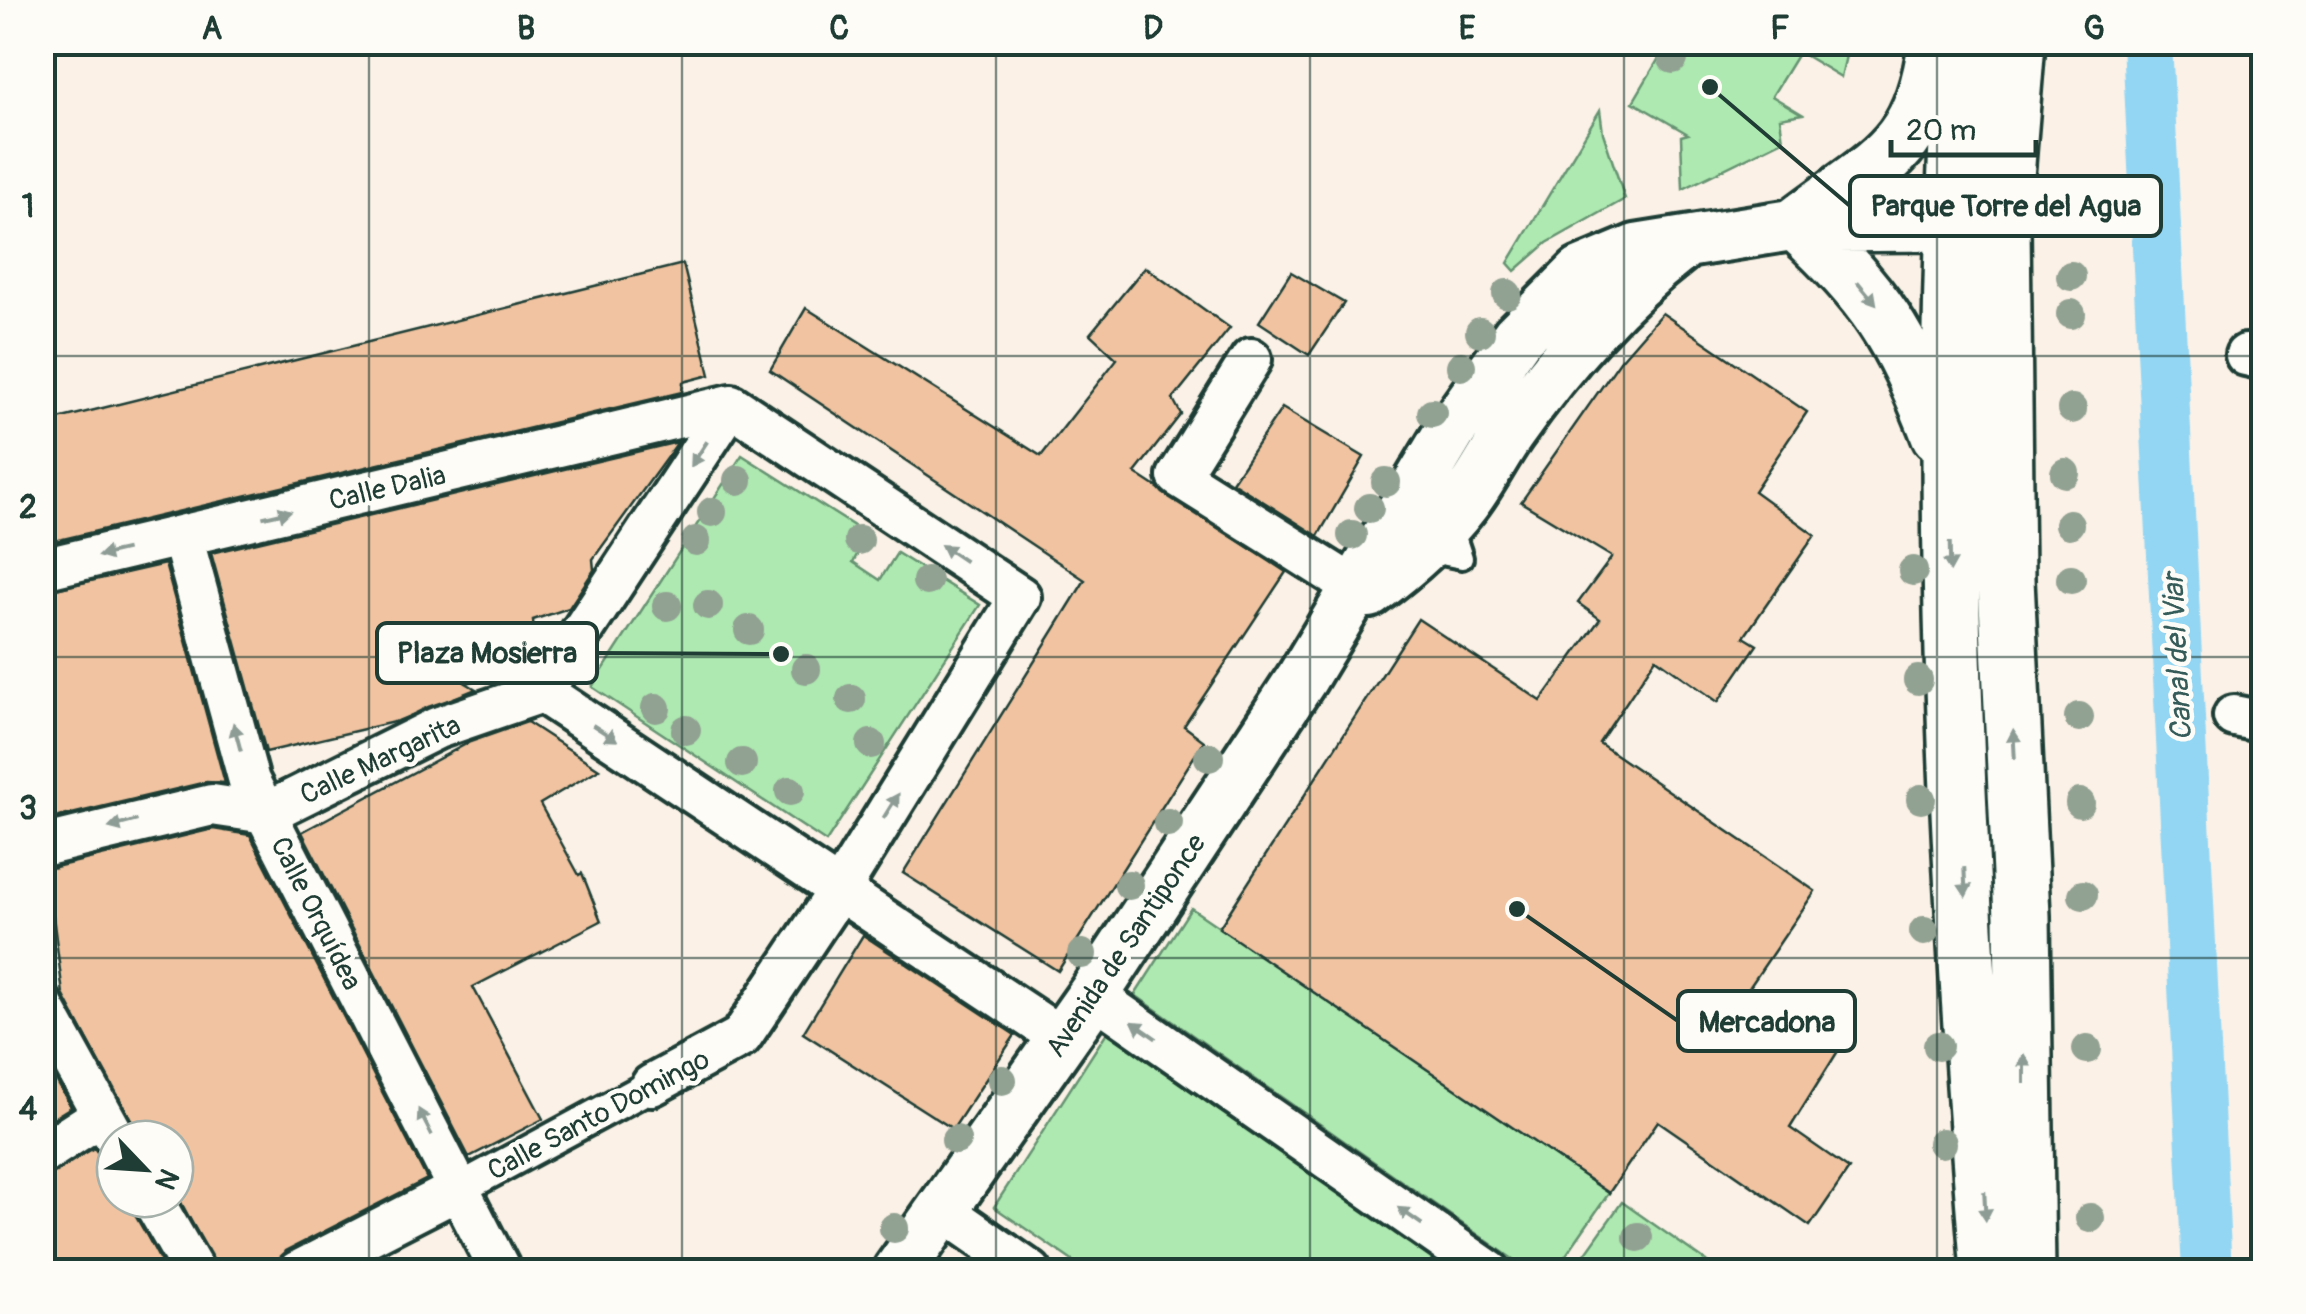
<svg xmlns="http://www.w3.org/2000/svg" width="2306" height="1314" viewBox="0 0 2306 1314" font-family="Pangolin,sans-serif">
	<rect width="100%" height="100%" fill="#fbf1e6"/>
	<filter id="ink" filterUnits="userSpaceOnUse"><feTurbulence type="fractalNoise" baseFrequency=".01" numOctaves="2"/><feDisplacementMap in="SourceGraphic" scale="20" xChannelSelector="R" yChannelSelector="G"/><feConvolveMatrix kernelMatrix="1 2 1 2 8 2 1 2 1" color-interpolation-filters="sRGB"/></filter>
	<g filter="url(#ink)">
		<path fill="#ade9b0" stroke="#669372" stroke-width="2.5" d="M1668 43V42L1849 43 1841 77 1799 52 1772 96 1802 114 1780 118 1783 140 1683 189 1681 136 1688 134 1633 102Z
			M1600 110 1603 133 1625 199 1547 243 1515 271 1508 263Z
			M742 455 868 535 853 562 880 580 897 553 980 605 826 842 592 687Z
			M1191 908 1609 1193 1555 1271H1530L1135 995Z
			M1107 1032 1451 1271H1087L994 1207Z
			M1622 1202 1720 1271H1573Z"/>
		<g fill="none" stroke-linecap="round" stroke-linejoin="round">
			<path stroke="#92d6f4" stroke-width="50" d="M2147 42 2207 1272"/>
		</g>
		<path fill="#f1c3a0" stroke="#1f3d34" stroke-width="2.5" d="M683 264 710 375 683 382 682 392 42 544V423Z
			M1145 267 1230 328 1173 399 1181 414 1135 473 1286 572 1184 726 1204 741 1058 971 903 873 1085 580 770 370 806 308 1041 456 1117 359 1090 334Z
			M1291 272 1344 303 1309 355 1259 322Z
			M1662 313 1807 412 1754 491 1815 535 1744 637 1757 645 1718 702 1656 658 1599 743 1815 891 1747 991 1838 1051 1790 1128 1849 1169 1810 1226 1658 1121 1609 1193 1219 928 1418 619 1541 701 1600 619 1578 603 1612 557 1521 502 1620 361Z
			M1282 408 1364 457 1318 536 1232 482Z
			M678 442 593 559 594 570 569 608 533 620 536 658 531 666 466 683 476 689 398 721 266 752 211 553Z
			M165 564 225 783 206 782 42 821V592Z
			M527 722 599 769 540 804 579 875 582 873 601 921 473 987 543 1119 469 1157 302 832 470 742Z
			M213 829 250 835 427 1179 286 1251 273 1272H218L175 1191V1139H140L63 994 47 869Z
			M863 935 1015 1035 953 1129 803 1033Z
			M42 1055 71 1107 42 1125Z
			M94 1148 103 1159 115 1163V1199H128L166 1272H42V1178Z"/>
		<g fill="none" stroke-linecap="round" stroke-linejoin="round">
			<g stroke="#1f3d34" stroke-width="28">
				<path id="service" d="M1426 551 1462 558 1451 525"/>
			</g>
			<g stroke="#1f3d34" stroke-width="38">
				<path id="pedestrian" d="M459 1189 652 1085"/>
			</g>
			<g stroke="#1f3d34" stroke-width="48">
				<path id="minor" d="M2246 355 2264 359
					M1251 359 1178 476 1356 588
					M182 536 249 781 501 1272
					M42 569 731 405
					M2234 716 2264 722
					M42 846 212 805 266 813 437 728 542 692
					M1093 995 1490 1272
					M42 1005 116 1139
					M652 1085 741 1037 840 889 1020 597 731 405 542 692 1063 1039
					M42 1154 102 1115
					M152 1199 194 1272
					M942 1210 1031 1272
					M297 1272 459 1189"/>
			</g>
			<g stroke="#1f3d34" stroke-width="58">
				<path id="tertiary" d="M1369 592C1403 567 1438 537 1464 503 1481 481 1493 456 1509 433 1556 366 1614 298 1679 248
					M898 1272 1093 995 1302 678 1451 430 1517 337 1581 273 1636 250 1798 224"/>
			</g>
			<g stroke="#1f3d34" stroke-width="62">
				<path id="secondary" d="M1963 42C1935 451 1956 863 1989 1272
					M2017 42 2002 225 2006 580 2022 916 2027 1272
					M1798 224 1951 223 1973 252
					M1798 224C1877 298 1899 333 1939 434
					M1798 224C1878 162 1921 154 1936 45"/>
			</g>
			<use href="#service" stroke="#fdfcf7" stroke-width="20"/>
			<use href="#pedestrian" stroke="#fdfcf7" stroke-width="30"/>
			<use href="#minor" stroke="#fdfcf7" stroke-width="40"/>
			<use href="#tertiary" stroke="#fdfcf7" stroke-width="50"/>
			<use href="#secondary" stroke="#fdfcf7" stroke-width="55"/>
		</g>
		<g fill="#91a192">
			<circle cx="1673" cy="59" r="15"/>
			<circle cx="2071" cy="276" r="15"/>
			<circle cx="1507" cy="294" r="15"/>
			<circle cx="2071" cy="314" r="15"/>
			<circle cx="1480" cy="332" r="15"/>
			<circle cx="1461" cy="366" r="15"/>
			<circle cx="2072" cy="409" r="15"/>
			<circle cx="1432" cy="413" r="15"/>
			<circle cx="2065" cy="473" r="15"/>
			<circle cx="738" cy="480" r="15"/>
			<circle cx="1386" cy="482" r="15"/>
			<circle cx="1369" cy="508" r="15"/>
			<circle cx="712" cy="512" r="15"/>
			<circle cx="2069" cy="524" r="15"/>
			<circle cx="1352" cy="535" r="15"/>
			<circle cx="859" cy="540" r="15"/>
			<circle cx="696" cy="541" r="15"/>
			<circle cx="1913" cy="571" r="15"/>
			<circle cx="2071" cy="579" r="15"/>
			<circle cx="927" cy="581" r="15"/>
			<circle cx="708" cy="605" r="15"/>
			<circle cx="667" cy="606" r="15"/>
			<circle cx="749" cy="630" r="15"/>
			<circle cx="806" cy="669" r="15"/>
			<circle cx="1918" cy="680" r="15"/>
			<circle cx="851" cy="699" r="15"/>
			<circle cx="656" cy="708" r="15"/>
			<circle cx="2079" cy="717" r="15"/>
			<circle cx="686" cy="730" r="15"/>
			<circle cx="871" cy="744" r="15"/>
			<circle cx="1209" cy="757" r="15"/>
			<circle cx="742" cy="763" r="15"/>
			<circle cx="790" cy="791" r="15"/>
			<circle cx="1921" cy="799" r="15"/>
			<circle cx="2080" cy="803" r="15"/>
			<circle cx="1168" cy="823" r="15"/>
			<circle cx="1129" cy="885" r="15"/>
			<circle cx="2083" cy="895" r="15"/>
			<circle cx="1924" cy="931" r="15"/>
			<circle cx="1082" cy="954" r="15"/>
			<circle cx="1938" cy="1046" r="15"/>
			<circle cx="2087" cy="1049" r="15"/>
			<circle cx="1002" cy="1080" r="15"/>
			<circle cx="956" cy="1140" r="15"/>
			<circle cx="1942" cy="1143" r="15"/>
			<circle cx="2090" cy="1218" r="15"/>
			<circle cx="894" cy="1228" r="15"/>
			<circle cx="1638" cy="1237" r="15"/>
		</g>
		<defs><path id="oneway-solid" d="M-6-.8H1V-3.2L6.5 0L1 3.2V.8H-6Z" transform="scale(2.5)"/></defs>
		<g fill="#8e9c96">
			<use href="#oneway-solid" transform="translate(1867 293) rotate(50)"/>
			<use href="#oneway-solid" transform="translate(699 454) rotate(123)"/>
			<use href="#oneway-solid" transform="translate(277 514) rotate(-13)"/>
			<use href="#oneway-solid" transform="translate(112 553) rotate(167)"/>
			<use href="#oneway-solid" transform="translate(953 553) rotate(-146)"/>
			<use href="#oneway-solid" transform="translate(1950 557) rotate(89)"/>
			<use href="#oneway-solid" transform="translate(605 733) rotate(33)"/>
			<use href="#oneway-solid" transform="translate(237 737) rotate(-105)"/>
			<use href="#oneway-solid" transform="translate(2014 744) rotate(-93)"/>
			<use href="#oneway-solid" transform="translate(891 806) rotate(-58)"/>
			<use href="#oneway-solid" transform="translate(123 824) rotate(165)"/>
			<use href="#oneway-solid" transform="translate(1965 882) rotate(87)"/>
			<use href="#oneway-solid" transform="translate(1144 1030) rotate(-145)"/>
			<use href="#oneway-solid" transform="translate(2024 1069) rotate(-90)"/>
			<use href="#oneway-solid" transform="translate(425 1122) rotate(-117)"/>
			<use href="#oneway-solid" transform="translate(1985 1206) rotate(87)"/>
			<use href="#oneway-solid" transform="translate(1410 1216) rotate(-145)"/>
		</g>
	</g>
	<path fill="none" stroke="#1f3d34" stroke-width="2.5" stroke-opacity="0.55" d="M369 42V1272M682 42V1272M996 42V1272M1310 42V1272M1624 42V1272M1937 42V1272M42 356H2264M42 657H2264M42 958H2264"/>
	<g text-anchor="middle" stroke-width="9" stroke-linejoin="round" paint-order="stroke">
		<g font-size="28" fill="#1f3d34" stroke="#fdfcf7">
			<text transform="translate(387 487) rotate(-13)" y="10">Calle Dalia</text>
			<text transform="translate(380 759) rotate(-25)" y="10">Calle Margarita</text>
			<text transform="translate(317 913) rotate(63)" y="10">Calle Orquídea</text>
			<text transform="translate(1125 945) rotate(-56)" y="10">Avenida de Santiponce</text>
			<text transform="translate(598 1114) rotate(-28)" y="10">Calle Santo Domingo</text>
		</g>
		<g font-size="30" font-style="italic" fill="#365c5a" stroke="#fdfcf7">
			<text transform="translate(2177 657) rotate(-93)" y="10">Canal del Viar</text>
		</g>
	</g>
	<path fill="none" stroke="#1f3d34" stroke-width="4" d="M1710 87L1850 206M781 654L597 653M1517 909L1678 1021"/>
	<g fill="#1f3d34" stroke="#fdfcf7" stroke-width="4">
		<circle cx="1710" cy="87" r="10"/>
		<circle cx="781" cy="654" r="10"/>
		<circle cx="1517" cy="909" r="10"/>
	</g>
	<g fill="#fdfcf7" stroke="#1f3d34" stroke-width="4">
		<rect x="1850" y="176" width="311" height="60" rx="10"/>
		<rect x="377" y="623" width="220" height="60" rx="10"/>
		<rect x="1678" y="991" width="177" height="60" rx="10"/>
	</g>
	<g font-size="30" text-anchor="middle" font-weight="bold" fill="#1f3d34">
		<text x="2006" y="216">Parque Torre del Agua</text>
		<text x="487" y="663">Plaza Mosierra</text>
		<text x="1767" y="1032">Mercadona</text>
	</g>
	<rect width="2306" height="1314" fill="none" stroke="#fdfcf7" stroke-width="110"/>
	<g transform="translate(145 1169) rotate(115)"><circle r="48" fill="#fdfcf7" stroke="#a4b0a9" stroke-width="2.5"/>
	<path d="M0-8L18 38L0 25L-18 38Z" fill="#1f3d34"/>
	<text y="-15" font-size="28" font-weight="bold" text-anchor="middle" fill="#1f3d34">N</text>
	</g>
	<path d="M1891 140v15h145v-15" fill="none" stroke="#1f3d34" stroke-width="5"/>
	<text x="1906" y="140" font-size="30" fill="#1f3d34" stroke="#fdfcf7" stroke-width="8" paint-order="stroke">20 m</text>
	<rect x="55" y="55" width="2196" height="1204" fill="none" stroke="#1f3d34" stroke-width="4"/>
	<g font-size="32" text-anchor="middle" font-weight="bold" fill="#1f3d34">
		<text x="212" y="39">A</text>
		<text x="526" y="39">B</text>
		<text x="839" y="39">C</text>
		<text x="1153" y="39">D</text>
		<text x="1467" y="39">E</text>
		<text x="1780" y="39">F</text>
		<text x="2094" y="39">G</text>
		<text x="28" y="217">1</text>
		<text x="28" y="518">2</text>
		<text x="28" y="819">3</text>
		<text x="28" y="1120">4</text>
	</g>
</svg>
